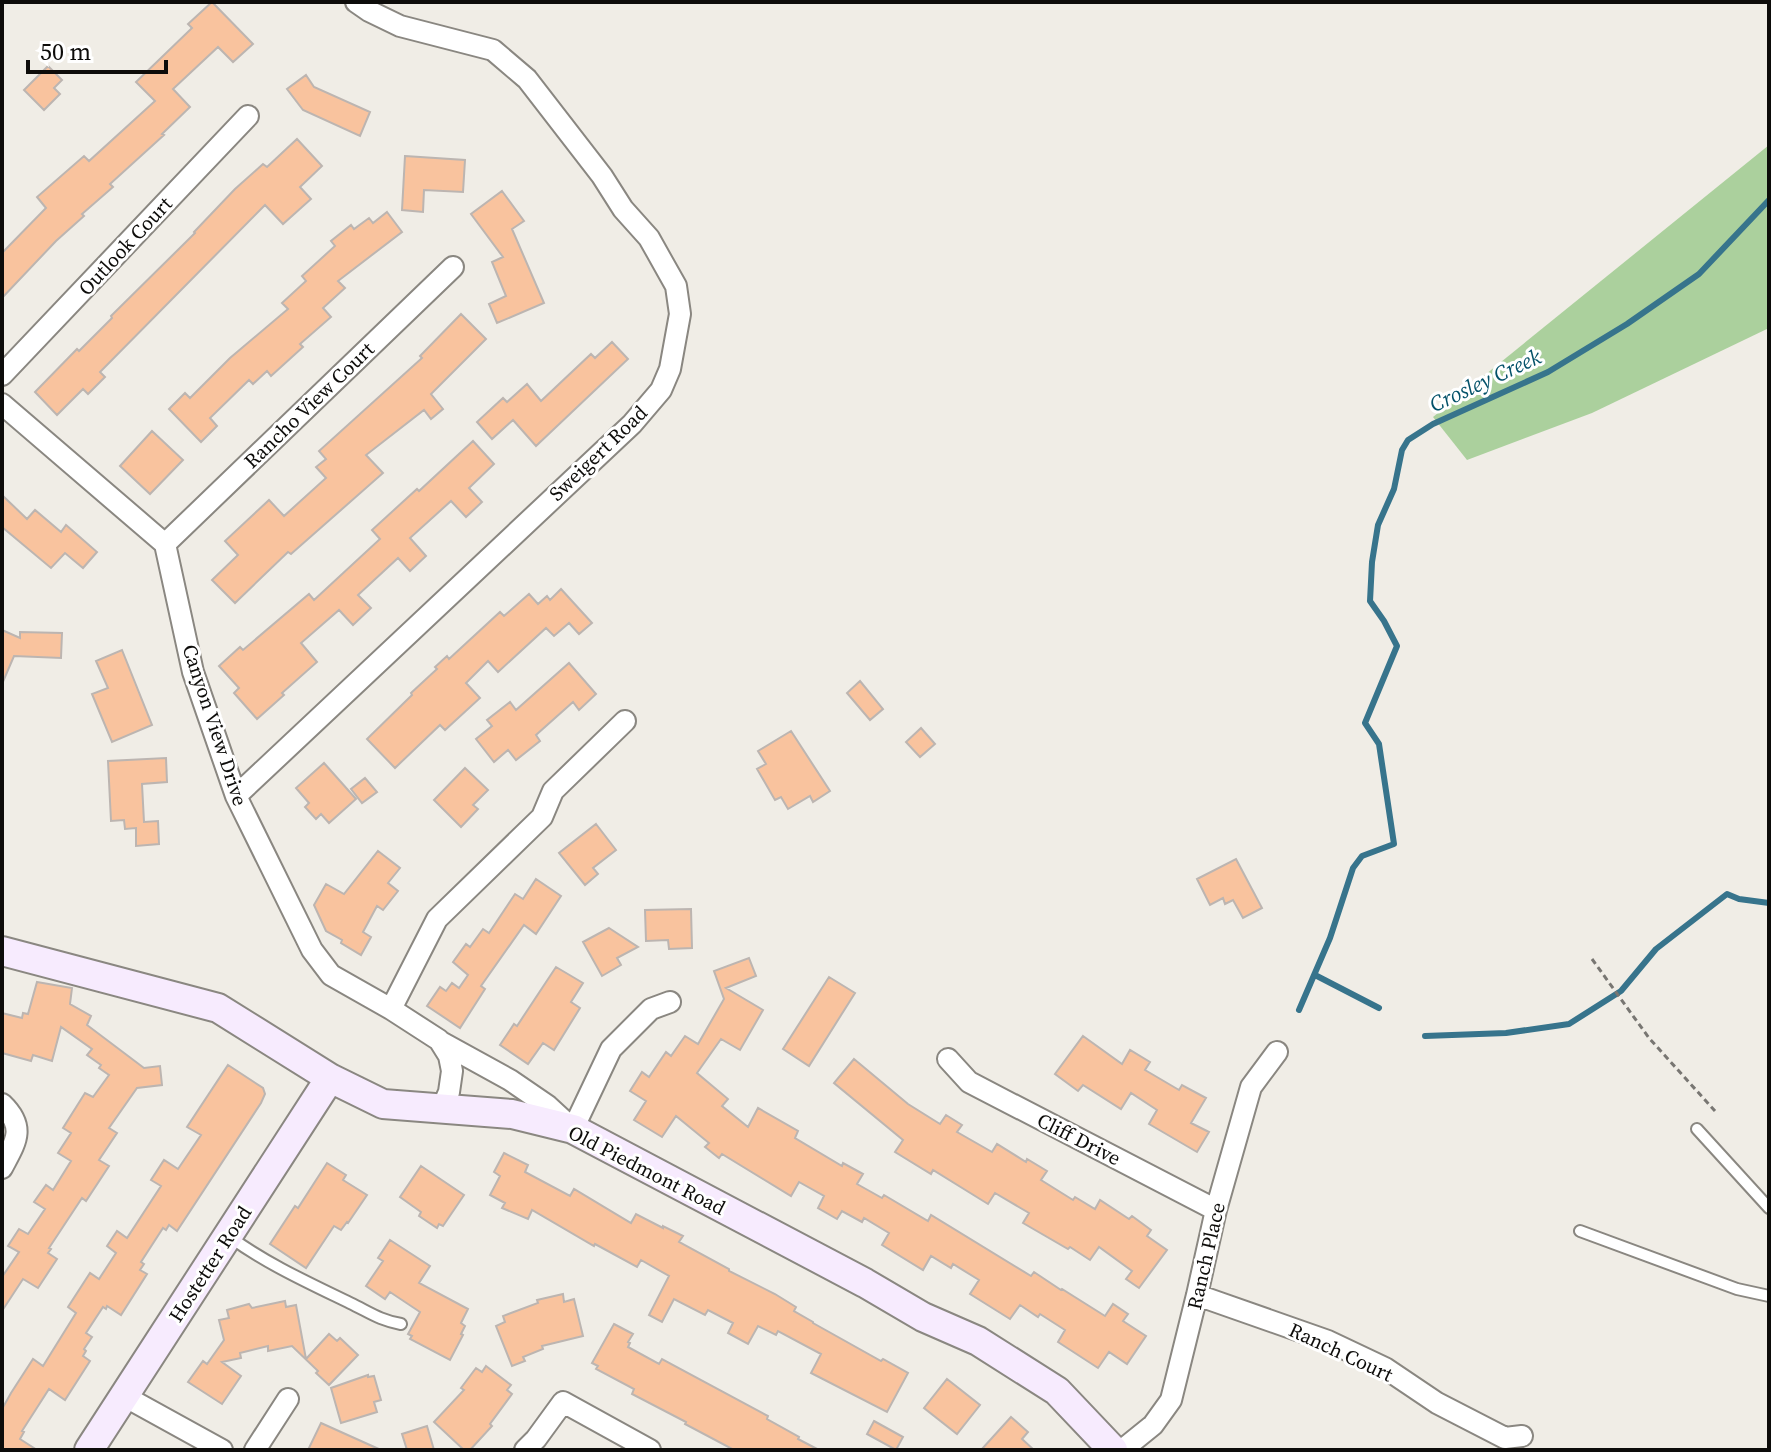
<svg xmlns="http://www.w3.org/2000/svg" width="1771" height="1452" viewBox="0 0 1771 1452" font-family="'Source Serif 4',serif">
	<rect width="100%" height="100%" fill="#f0ede6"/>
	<path fill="#abd09d" d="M1769 145V328L1592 413 1467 460 1433 417Z"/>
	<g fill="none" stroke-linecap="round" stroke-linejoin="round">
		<path stroke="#37748c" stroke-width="6" d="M1315 975 1379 1008
			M1299 1010 1330 938 1353 868 1362 856 1394 844 1379 744 1365 723 1397 646 1384 621 1370 601 1372 562 1378 525 1394 489 1402 450 1408 440 1433 424 1548 372 1627 324 1699 274 1769 200
			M1425 1036 1506 1033 1569 1024 1621 991 1656 949 1727 894 1739 899 1769 903"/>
	</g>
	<path fill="#f9c39e" stroke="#bcb5b1" stroke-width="2" d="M212 2 253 44 233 62 218 47 173 89 190 107 162 134 164 135 110 184 113 187 82 214 84 216 56 241 2 298V253L46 208 37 197 84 156 89 161 155 101 136 82 192 28 188 24Z
		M48 66 62 80 54 88 60 94 44 110 24 90Z
		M306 75 314 87 370 112 360 136 303 110 287 89Z
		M297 139 322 166 300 187 311 199 283 224 265 205 100 372 105 377 88 394 83 389 57 415 35 392 77 349 79 351 112 318 111 316 195 233 194 232 235 189 263 164 267 167Z
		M405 156 465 160 463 192 424 190 423 212 402 210Z
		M502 191 524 221 512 229 544 303 497 323 489 304 506 296 492 262 503 257 471 214Z
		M387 212 402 232 338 281 345 288 323 308 331 317 300 344 303 347 271 376 267 371 253 384 249 380 210 418 217 426 201 442 169 409 185 393 190 398 230 358 288 309 282 303 306 281 302 276 335 246 331 241 351 225 354 229 369 218 373 223Z
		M461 314 486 339 431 394 443 409 431 419 424 410 366 455 383 473 291 554 288 552 235 603 212 580 238 555 225 541 269 500 284 516 326 478 316 467 326 459 319 451 422 358 420 356Z
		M612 342 628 359 536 446 513 420 492 439 477 422 503 398 507 402 527 384 541 401 591 354 595 358Z
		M152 431 183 460 150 494 120 466Z
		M473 441 494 464 469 488 482 502 466 517 451 501 410 538 426 556 410 571 398 558 358 595 371 608 353 625 339 610 301 643 317 662 282 693 284 695 257 719 234 693 239 688 219 666 240 647 243 650 309 594 314 600 380 539 372 530 417 489 419 491Z
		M2 495 27 519 35 510 61 532 66 525 97 552 83 568 65 553 51 568 2 527Z
		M561 589 592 623 579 634 569 623 554 636 546 628 498 672 488 661 466 683 480 698 445 730 440 725 395 768 367 739 412 695 411 693 437 669 435 667 447 656 449 659 500 612 504 616 529 594 538 604 547 596 550 600Z
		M2 630 20 638V632L62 633 61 658 14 656 2 684Z
		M122 650 152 725 112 742 92 694 108 688 96 661Z
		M569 663 596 694 579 710 573 702 536 735 540 741 516 760 508 750 494 762 476 739 492 726 487 720 510 702 516 710Z
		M860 681 883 709 870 720 847 693Z
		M921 728 935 744 920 757 906 742Z
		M791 731 830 791 813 802 810 796 788 809 781 797 775 800 757 769 766 764 758 751Z
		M166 758 167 782 142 784 144 822 158 821 159 844 136 846V828L125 829 124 820 111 821 108 761Z
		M324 763 356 799 329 823 321 814 316 819 305 807 309 803 296 788Z
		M465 768 488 790 473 805 478 809 461 827 434 800Z
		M365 778 377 792 362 803 351 789Z
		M596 824 616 850 593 868 598 874 585 885 559 853Z
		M378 851 400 868 388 883 398 891 383 910 377 906 363 932 371 937 361 955 341 943 342 940 326 931 314 905 326 884 344 894Z
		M1236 859 1262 908 1243 918 1233 900 1225 904 1223 898 1210 905 1197 879Z
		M536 879 561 896 536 934 524 925 481 986 485 989 460 1028 427 1006 440 987 446 991 452 983 459 988 468 975 453 962 466 944 470 947 483 929 489 933 515 894 523 899Z
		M691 909 692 948 669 949 668 940 646 941 645 910Z
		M609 928 638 947 617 958 621 965 602 976 583 942Z
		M749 958 756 976 726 988 763 1010 740 1050 721 1039 697 1073 728 1099 722 1106 748 1127 758 1108 798 1131 795 1138 842 1166 843 1163 863 1174 857 1184 882 1198 884 1195 928 1221 931 1215 1031 1276 1034 1272 1061 1290 1062 1289 1105 1316 1113 1304 1128 1314 1123 1321 1146 1336 1127 1364 1109 1352 1098 1368 1058 1342 1065 1330 1040 1314 1038 1317 1020 1305 1010 1319 970 1294 979 1280 953 1264 951 1268 931 1256 923 1270 882 1245 889 1233 864 1218 862 1222 842 1211 837 1219 818 1208 824 1196 799 1182 791 1196 722 1154 719 1158 705 1147 709 1143 676 1116 662 1137 634 1120 646 1101 630 1091 642 1072 649 1077 666 1052 671 1056 685 1036 698 1044 724 999 714 971Z
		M556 967 583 983 571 1002 580 1008 554 1050 543 1043 528 1064 500 1045 514 1024 517 1026Z
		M829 977 855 993 809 1066 783 1049Z
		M37 982 72 988 70 1004 91 1016 87 1025 144 1068 160 1066 162 1085 137 1088 109 1128 117 1133 99 1160 109 1166 86 1201 82 1198 49 1248 51 1249 48 1253 57 1259 38 1288 23 1279 2 1311V1277L19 1252 8 1246 19 1229 28 1234 45 1209 34 1202 46 1185 53 1190 71 1161 58 1153 71 1133 63 1128 85 1093 93 1097 109 1075 99 1068 101 1065 87 1055 92 1049 61 1027 52 1061 33 1055 31 1061 2 1053V1013L22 1018 23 1013 28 1014Z
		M1083 1036 1122 1064 1130 1050 1150 1062 1145 1070 1179 1090 1182 1085 1206 1098 1191 1123 1209 1132 1197 1152 1149 1124 1157 1110 1131 1093 1121 1109 1083 1085 1078 1091 1055 1074Z
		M854 1059 908 1104 940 1124 946 1115 962 1125 957 1132 992 1152 997 1144 1026 1162 1027 1159 1047 1171 1041 1180 1073 1200 1075 1197 1095 1209 1100 1200 1129 1219 1132 1216 1151 1230 1147 1236 1167 1250 1139 1288 1126 1279 1132 1271 1099 1247 1090 1260 1070 1247 1068 1249 1023 1223 1029 1213 995 1193 988 1204 933 1170 931 1174 895 1152 903 1140 834 1083Z
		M228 1065 263 1088 265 1094 261 1103 177 1231 169 1225 166 1230 163 1228 141 1262 144 1264 140 1270 147 1274 121 1315 107 1306 106 1309 103 1307 86 1333 92 1337 84 1349 86 1351 83 1356 90 1361 65 1400 49 1389 22 1431 24 1432 20 1439 37 1450H2V1409L11 1393 33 1359 43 1366 76 1313 68 1307 90 1273 99 1279 116 1253 107 1246 117 1231 127 1238 161 1186 151 1180 164 1160 178 1169 201 1135 187 1127Z
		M504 1153 528 1165 525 1172 570 1196 574 1189 631 1223 636 1214 663 1228V1226L683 1236 679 1242 729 1269V1271L775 1294 796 1307 794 1311 813 1322V1323L881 1361 883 1359 908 1373 887 1412 811 1373 821 1354 778 1331 776 1335 758 1326 748 1344 728 1333 733 1323 708 1310 705 1315 674 1299 662 1322 649 1315 669 1276 641 1260 637 1267 595 1244 594 1246 532 1210 528 1219 502 1208 505 1203 490 1195 500 1176 494 1172Z
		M327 1163 346 1175 343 1180 367 1195 348 1223 347 1222 341 1230 334 1226 306 1268 270 1244 295 1206 298 1208Z
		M421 1166 464 1195 443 1226 439 1224 437 1228 419 1216 421 1212 400 1197Z
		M390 1240 430 1266 419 1283 468 1309 461 1323 465 1326 461 1334 463 1335 450 1360 410 1339 412 1336 408 1334 420 1312 390 1292 385 1299 366 1286 383 1261 378 1258Z
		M563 1294 564 1302 574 1299 583 1336 542 1346 543 1349 523 1357 525 1361 512 1366 496 1326 505 1322 503 1316 538 1303 537 1300Z
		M285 1301 286 1307 296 1305 306 1359 329 1334 337 1341 340 1338 358 1355 329 1385 316 1373 318 1371 292 1346 268 1351V1346L240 1353 241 1358 222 1362 241 1376 222 1404 188 1382 203 1361 207 1364 224 1340 219 1320 229 1318 227 1310 249 1304 252 1308Z
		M614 1324 633 1334 628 1342 630 1343 628 1347 659 1364 662 1359 768 1416 767 1419 799 1437 798 1439 819 1450H734L685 1424 686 1422 632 1394 634 1389 596 1369 598 1366 592 1363Z
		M486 1366 511 1385 507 1390 512 1394 490 1424 492 1426 470 1450H464L434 1422 464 1390 461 1388 476 1368 482 1372Z
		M368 1375V1377L374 1376 381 1400 374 1402 377 1412 341 1423 331 1388Z
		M947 1379 980 1405 957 1434 924 1408Z
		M1011 1417 1028 1432 1022 1439 1034 1450H981Z
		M874 1421 903 1437 896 1450 867 1434Z
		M321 1423 381 1450H308Z
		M427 1426 434 1450H407L402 1434Z"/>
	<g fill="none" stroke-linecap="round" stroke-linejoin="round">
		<g stroke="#8a8781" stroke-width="14">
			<path id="lane" d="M1697 1129 1769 1208
				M1580 1231 1737 1289 1769 1296
				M230 1237C267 1264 309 1283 350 1303 369 1312 379 1320 401 1324"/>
		</g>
		<g stroke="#8a8781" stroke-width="24">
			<path id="street" d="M2 375 248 116
				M2 404 165 544 193 672 236 796 312 950 331 975 391 1009 439 1040 449 1056 452 1071 449 1092 442 1108
				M165 544 453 267
				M236 796 632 424 661 390 670 369 680 314 676 286 649 238 623 209 602 176 527 79 493 50 400 26 369 11 356 2
				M391 1009 437 919 542 817 553 791 625 721
				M441 1042 510 1080 548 1106 573 1129 611 1049 651 1009 670 1002
				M948 1059 969 1082 1216 1210
				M2 1104C27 1128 15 1143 2 1168
				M1197 1295 1328 1341 1385 1368 1437 1403 1505 1438 1522 1436
				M124 1396 222 1450
				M255 1450 288 1399
				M525 1450 536 1439 563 1402 650 1450
				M1122 1450 1153 1425 1171 1400 1197 1295 1216 1210 1251 1087 1277 1052"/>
		</g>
		<g stroke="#8a8781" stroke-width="32">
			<path id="secondary" d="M2 951 218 1008 330 1078 383 1104 512 1114 573 1129 865 1283 923 1317 978 1341 1057 1391 1113 1450
				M89 1450 330 1078"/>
		</g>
		<path stroke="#787672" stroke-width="3" stroke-dasharray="6 4" stroke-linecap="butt" d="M1592 959 1649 1038 1715 1111"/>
		<use href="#lane" stroke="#fff" stroke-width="10"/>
		<use href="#street" stroke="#fff" stroke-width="20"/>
		<use href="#secondary" stroke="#f7ebfe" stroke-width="28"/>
	</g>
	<g text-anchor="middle" stroke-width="6" stroke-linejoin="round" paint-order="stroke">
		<g font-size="20" fill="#0d0c0a" stroke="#fff">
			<text transform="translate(125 246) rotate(-47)" y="7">Outlook Court</text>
			<text transform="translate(309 405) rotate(-44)" y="7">Rancho View Court</text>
			<text transform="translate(598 453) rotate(-44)" y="7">Sweigert Road</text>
			<text transform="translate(215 725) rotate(72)" y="7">Canyon View Drive</text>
			<text transform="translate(1079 1139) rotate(27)" y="7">Cliff Drive</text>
			<text transform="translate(647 1170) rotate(27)" y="7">Old Piedmont Road</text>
			<text transform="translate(1206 1256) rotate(-77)" y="7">Ranch Place</text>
			<text transform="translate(210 1264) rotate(-57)" y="7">Hostetter Road</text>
			<text transform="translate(1341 1352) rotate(25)" y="7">Ranch Court</text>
		</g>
		<g font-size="22" font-style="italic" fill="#035169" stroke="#fff">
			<text transform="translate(1485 380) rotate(-25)" y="8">Crosley Creek</text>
		</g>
	</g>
	<rect width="1771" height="1452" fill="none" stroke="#0d0c0a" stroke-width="8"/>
	<path d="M28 60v12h138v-12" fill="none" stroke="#0d0c0a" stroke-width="4"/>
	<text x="40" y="60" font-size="24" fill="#0d0c0a" stroke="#ffffff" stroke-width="6" paint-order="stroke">50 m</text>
</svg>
